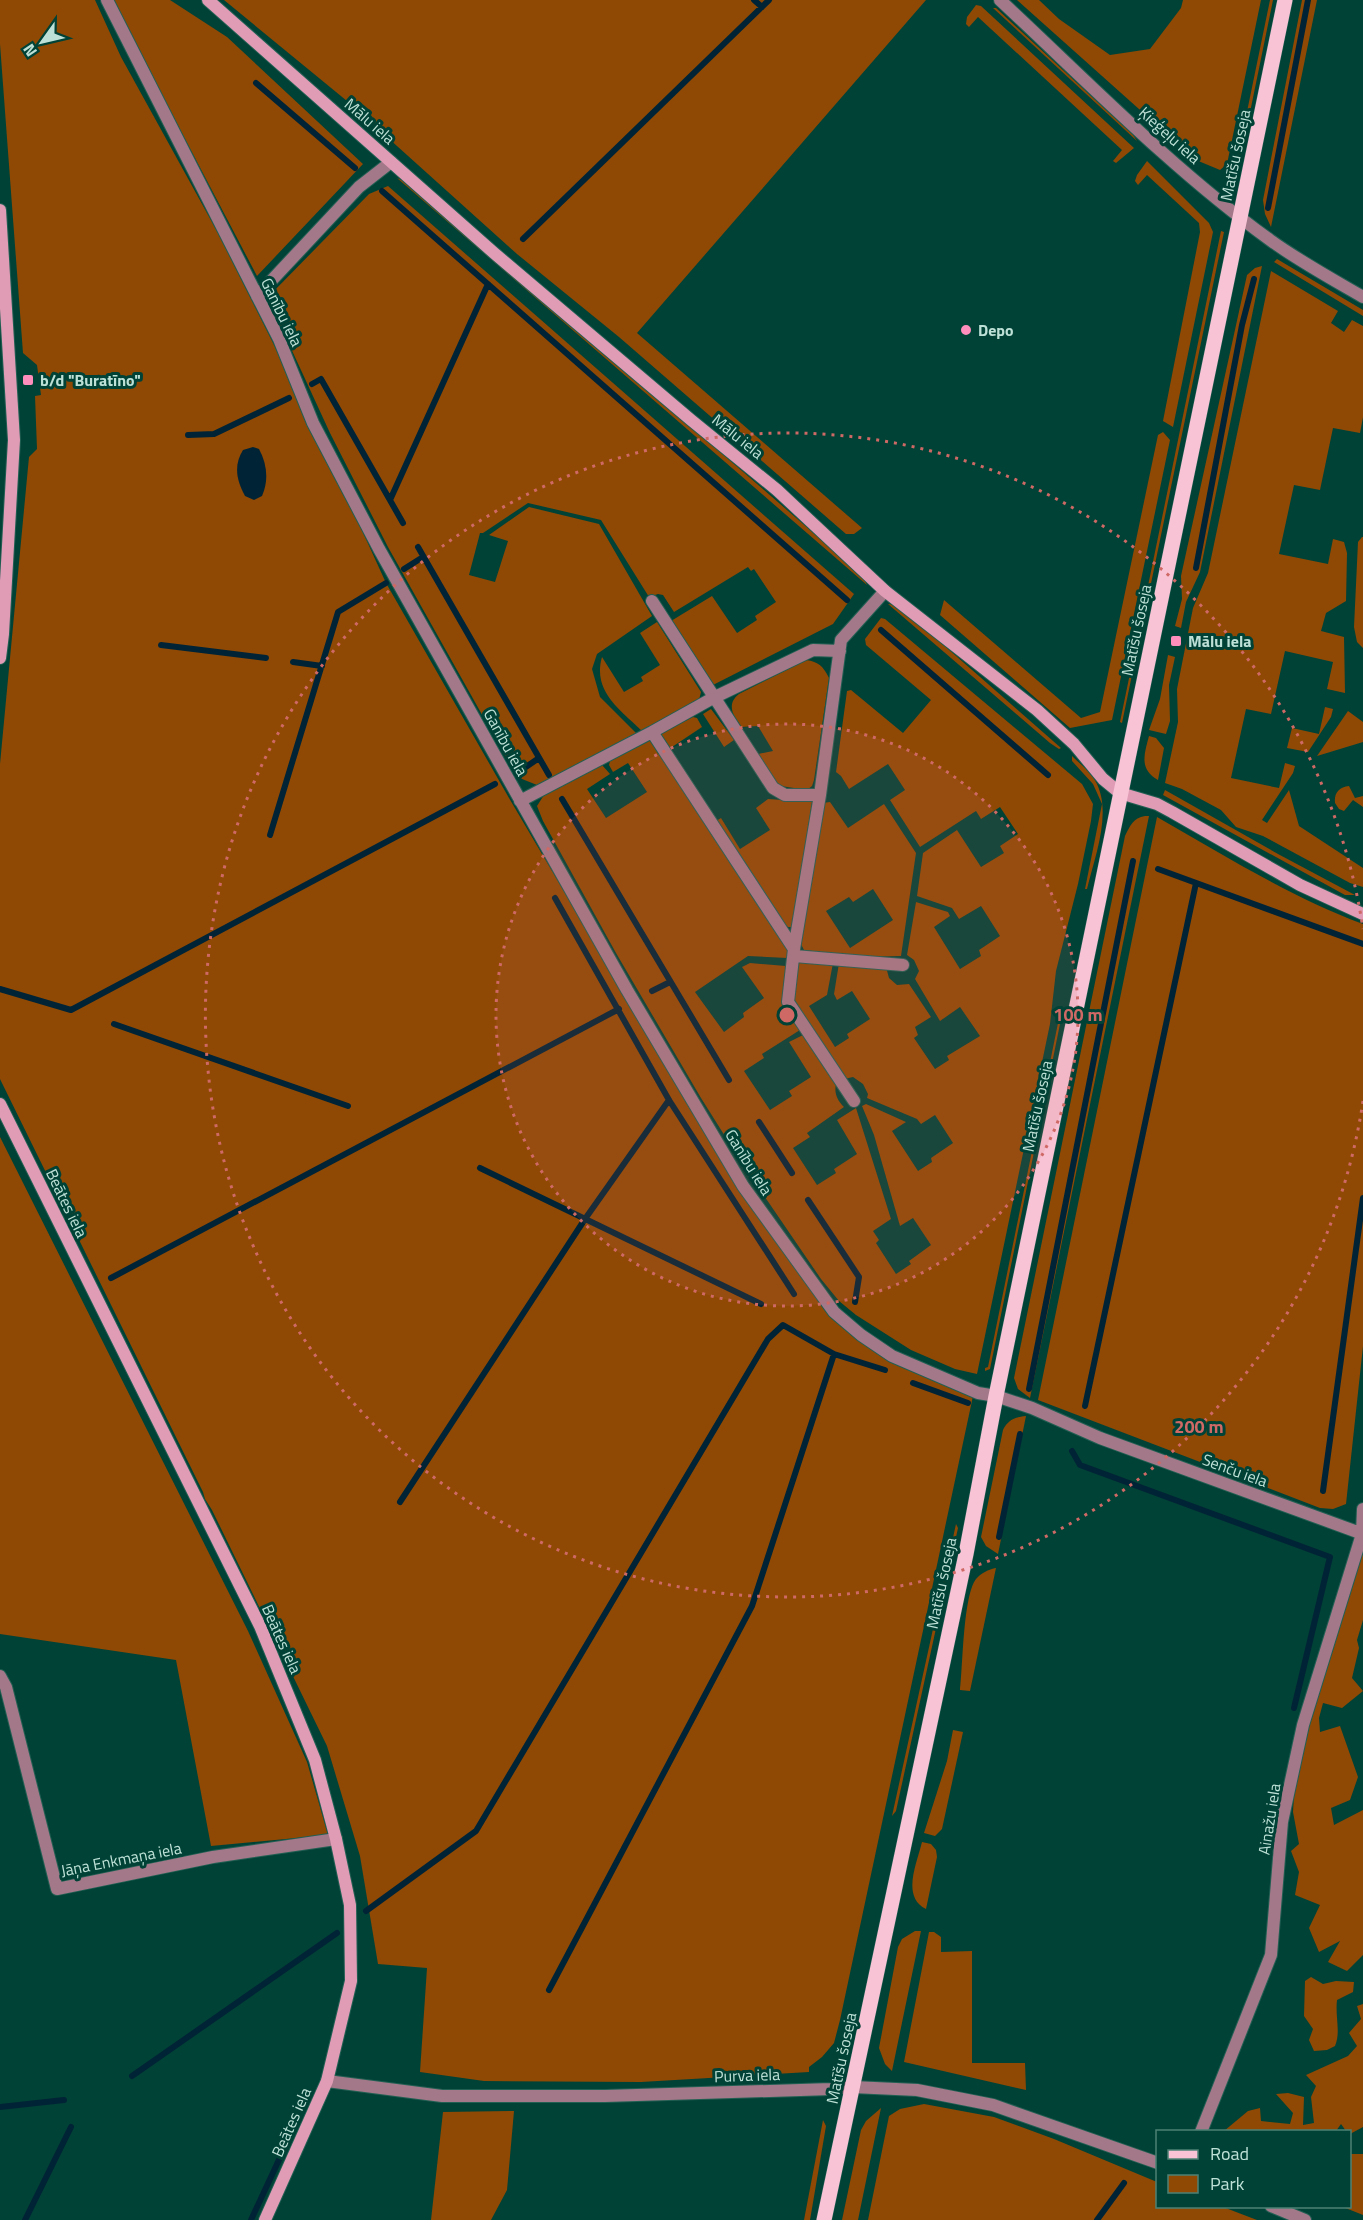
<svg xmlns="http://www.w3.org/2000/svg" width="1363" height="2220" viewBox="0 0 1363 2220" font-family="'Titillium Web',sans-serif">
	<rect width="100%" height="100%" fill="#004236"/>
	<path fill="#8f4904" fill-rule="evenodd" d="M0 0H95L121 57 218 233 313 423 386 583 509 798 682 1092 836 1320 973 1396 840 2020 834 2043 822 2057 809 2067V2072L641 2082 484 2081 420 2072 427 1968 378 1964 360 1856 327 1746 212 1510 205 1499 203 1492 0 1079V764L29 457 37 449 35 396 41 395 37 365 23 353 0 44Z
		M112 0H170L227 37 363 164 257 276Z
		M224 0H926L637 333 862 528 854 534H846L619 337 517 254 347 101Z
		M1017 0H1039L1059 19 1110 55 1150 49 1181 8 1183 0H1261L1227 164 1220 170 1196 160Z
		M1270 0H1273L1239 166 1236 165Z
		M1302 0H1317L1271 227 1265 214 1263 200Z
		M976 5 981 6 1134 148 1116 163 1113 161 1122 150 978 17 969 27 966 24 967 17Z
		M993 8H996L1133 135 1137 141Z
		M1147 161 1209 223 1213 232 1173 427 1163 421 1200 232 1199 223 1147 175 1138 185 1135 181 1137 175Z
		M397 178 412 185 862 575 867 585Z
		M388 186 854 594 833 624 713 685 671 621 712 596 737 633 757 620 755 616 776 602 754 569 751 571 748 567 674 612 663 595 658 594 649 597 601 520 528 503 483 533H480L469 575 495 582 508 541 489 535 529 507 599 524 652 616 597 654 592 669 600 697 637 734 537 785 517 777 388 547 330 433 271 305 272 293 369 194Z
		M1221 231 1224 232 1122 723 1120 722Z
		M1277 259 1363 310V316L1274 262Z
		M1262 266 1200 572 1186 602 1181 628 1175 626 1182 599 1181 576 1247 275 1255 268Z
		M1271 271 1338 311 1331 323 1344 332 1352 320 1363 326V417L1360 433 1333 428 1320 490 1294 485 1279 554 1328 564 1333 539 1344 542 1347 553 1346 601 1326 613 1321 631 1344 637 1345 693 1327 689 1333 662 1285 651 1271 714 1246 709 1231 778 1279 788 1285 763 1295 766 1293 773 1262 820 1267 823 1289 790 1299 826 1363 868V887L1350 883 1263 836 1236 827 1221 810 1182 789 1165 783 1178 722 1177 689 1193 608 1208 573Z
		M1163 432 1170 440 1112 720 1070 728 940 615 944 600 1081 718 1100 712 1158 435Z
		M1362 537H1363V648L1357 642 1354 627 1358 542Z
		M888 604 896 605 907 613 1061 748 1059 749 1050 743Z
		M881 618 885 619 1082 784 1093 804 1091 821 1078 884 1056 971 1050 1024 977 1374 955 1369 911 1350 856 1315 839 1301 821 1279 745 1168 701 1098 616 953 543 821 537 806 544 795 602 765 610 774 587 789 606 818 647 792 628 763 613 772 609 765 610 761 651 740 789 948 787 958 748 956 695 992 724 1032 744 1017 743 1013 764 998 742 967 750 963 786 966C781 1002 780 1000 800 1030L762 1054 764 1058 744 1071 770 1110 792 1096 789 1091 811 1077 789 1042 803 1035 836 1084C834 1093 837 1100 844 1107L807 1133 810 1137 793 1148 817 1185 836 1173 834 1169 857 1154 837 1120 856 1108 891 1219 873 1231 879 1240 876 1243 896 1274 911 1264 909 1261 931 1245 913 1218 900 1226 874 1135 862 1106 866 1104 906 1122 892 1131 918 1171 932 1162 931 1158 953 1143 935 1115 921 1124 917 1119 867 1098 868 1094 863 1084 853 1077 844 1079 793 1000 795 968 800 961 833 963 827 995 809 1006 835 1047 849 1038 847 1034 870 1019 852 991 837 1000 834 994 839 963 886 967 889 978 897 985 909 984 931 1017 915 1027 918 1035 914 1038 935 1069 949 1060 947 1056 980 1036 960 1007 940 1021 915 979 919 971 914 960 907 955 916 902 948 912 950 916 934 927 960 969 981 956 979 950 1000 936 981 906 959 919 952 908 917 896 923 853 957 830 981 867 1004 853 1000 846 1018 834 1000 807 981 819 976 811 920 847 890 800 905 790 888 764 849 789 841 776 836 772 847 691 851 690 903 733 931 700 866 645 865 639Z
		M657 622 701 692 699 700 643 732C621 710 592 692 602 657L624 692 643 681 641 677 660 665 640 633Z
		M1168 655 1175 657 1169 685 1170 721 1166 734 1149 730 1160 699Z
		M806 660C819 662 823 666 829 678L814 780 812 786 807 790 781 786 776 782 758 754 773 751 758 726 741 727C733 716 726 704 739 694Z
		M1325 707 1333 709 1331 717 1308 752 1287 748 1292 728 1319 734Z
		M711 709 734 740 724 747 703 714Z
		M1348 711 1363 722V742L1317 756Z
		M693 717 697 718 702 727 669 749 661 735 662 733Z
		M1149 736 1156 738 1164 748 1158 780C1139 769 1144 755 1149 736Z
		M1072 756C1078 762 1086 768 1092 776 1115 806 1095 855 1087 889H1085L1102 804 1093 784 1072 761Z
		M1349 786 1355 798 1363 796V807L1353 800 1344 811 1339 809 1335 803C1334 793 1339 787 1349 786Z
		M1165 790 1278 854 1355 895H1345L1163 795Z
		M768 799 812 802 792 927H788L783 923 716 821 721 818 740 849 770 830 756 808Z
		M830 802 848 828 884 804 916 853 901 956 862 957 804 950 801 944 823 803ZM873 889 893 920 850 948 826 911 849 897 853 902Z
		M1145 816H1149L1030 1398 1018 1389 1014 1378 1125 836C1130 826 1133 818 1145 816Z
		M1157 817C1224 855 1290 897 1363 924V1346L1346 1504 1333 1509 1320 1508 1038 1400Z
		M1058 1023 1060 1024 990 1369 985 1371V1368L988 1367Z
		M0 1137 248 1631 307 1762 328 1835 211 1846 176 1660 0 1634Z
		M1026 1416 998 1554 986 1546 981 1537 1003 1430C1008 1420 1015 1417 1026 1416Z
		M956 1524 958 1528 896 1811 892 1816Z
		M1363 1549V1620L1357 1640 1359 1648 1352 1678 1363 1691 1342 1708 1323 1703 1319 1718 1320 1732 1340 1726 1358 1777 1350 1800 1331 1808 1334 1825 1363 1810V1955L1347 1971 1328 1962 1340 1941 1319 1952 1309 1928 1320 1905 1295 1895 1299 1872 1291 1851 1299 1844 1293 1812 1295 1778 1351 1557Z
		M996 1568 970 1691 960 1690C963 1667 963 1596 976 1579 980 1574 989 1569 996 1568Z
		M953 1730 963 1732 942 1829 935 1836 924 1833 947 1761Z
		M922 1842 931 1844 936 1850 937 1857 926 1909C901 1897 917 1863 922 1842Z
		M915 1931H921L892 2071 885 2064 879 2048 898 1947 902 1939Z
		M929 1932H934L941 1937V1952L972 1951V2063H1025L1026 2090 904 2062Z
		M1311 1977 1323 1984 1336 1981 1354 1982 1353 1992 1337 2000C1335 2017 1341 2032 1335 2046L1327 2050 1314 2051 1309 2040 1313 2029 1304 2016 1305 1981Z
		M1363 2004V2127L1350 2134V2132L1346 2131 1341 2124 1336 2131H1224L1248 2111 1260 2108 1261 2121 1290 2124 1293 2113 1276 2094 1288 2093 1304 2097 1303 2125 1314 2123 1311 2097 1316 2086 1306 2075 1348 2056 1357 2046 1349 2033 1361 2019 1357 2006Z
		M924 2104 994 2117 1054 2139 1157 2182 1158 2206 1223 2207 1257 2220H868L889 2116 900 2109Z
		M881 2108 858 2220H842L861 2130 866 2121Z
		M514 2111 507 2190 491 2220H431L443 2112Z
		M823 2120 826 2126 810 2220H804Z
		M1350 2154H1363V2215L1343 2207 1350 2206Z"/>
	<path fill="#002435" d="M253 447 259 449C267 464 269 480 262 496L254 500 245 496C237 481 233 466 243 450Z"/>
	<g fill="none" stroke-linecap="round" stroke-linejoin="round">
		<path stroke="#002435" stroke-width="6" d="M754 0 762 7
			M256 83 355 168
			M382 191 847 600
			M1268 208 1308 0
			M523 239 769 0
			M312 384 321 379 403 523
			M188 435 214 434 289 398
			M390 500 488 284
			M418 547 549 775
			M1196 568 1242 325 1254 279
			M404 569 423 557
			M881 630 1048 775
			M161 645 266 658
			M293 662 322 666
			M520 771 539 758
			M562 799 729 1080
			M270 835 338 612 386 583
			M1158 869 1363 944
			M555 898 669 1100 794 1294
			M0 989 71 1010 495 784
			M652 991 670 982
			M114 1024 348 1106
			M759 1122 792 1173
			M480 1168 761 1304
			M808 1200 859 1277 855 1302
			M111 1278 619 1009
			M913 1383 968 1403
			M1029 1389 1133 861
			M1085 1406 1196 883
			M1072 1451 1080 1465 1330 1557 1294 1708
			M1323 1491 1363 1198
			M400 1502 585 1219 669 1100
			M999 1537 1020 1434
			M366 1911 476 1831 768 1339 783 1325 834 1354 885 1370
			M549 1990 752 1606 834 1354
			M132 2076 337 1933
			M0 2107 64 2100
			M25 2220 71 2127
			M251 2220 297 2121
			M1097 2220 1124 2183"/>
		<g stroke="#225f53" stroke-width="14">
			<path id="street" d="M107 0 279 339 313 423 379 549 627 990 743 1186 834 1312 861 1335 892 1356 978 1393 996 1396 1032 1408 1100 1438 1363 1534
				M1000 0C1087 81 1172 169 1270 240 1299 261 1332 279 1363 297
				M257 296 359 187 391 162
				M652 601 773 788 785 795H820
				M652 732 794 949
				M520 801 652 732 713 698 813 650 840 651
				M794 956 903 965
				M854 1101 788 1002 794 949 820 795 841 640 885 591
				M0 1676 6 1687 57 1889 213 1857 336 1839
				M327 2081 442 2096H605L831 2089 853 2087 917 2090 993 2105 1158 2163
				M1201 2132 1271 1955 1282 1822 1303 1725 1362 1534 1363 1509
				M1271 2206 1305 2220"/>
		</g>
		<g stroke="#225f53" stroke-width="14">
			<path id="secondary" d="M208 0 494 253 691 420 777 490 885 591 1037 710 1074 744 1103 779 1120 793 1157 804 1172 812 1300 885 1363 914
				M0 210 14 440 3 634 0 658
				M0 1104 260 1626 315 1760 336 1839 350 1905 351 1981 327 2081 265 2220"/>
		</g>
		<g stroke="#225f53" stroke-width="16">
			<path id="primary" d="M824 2220 966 1554 996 1396 1285 0"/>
		</g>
		<use href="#street" stroke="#a37888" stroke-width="12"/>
		<use href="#secondary" stroke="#e09bb5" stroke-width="12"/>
		<use href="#primary" stroke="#f9c3d6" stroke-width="15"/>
	</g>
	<circle cx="787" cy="1015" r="291" fill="#ce6965" fill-opacity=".12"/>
	<g fill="none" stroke="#ce6965" stroke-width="3" stroke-dasharray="3 6">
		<circle cx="787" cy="1015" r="291"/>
		<path d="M1363 1101A582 582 0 1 1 1363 929"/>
	</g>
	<g fill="#fe8ebc" stroke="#004236" stroke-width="2">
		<circle cx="966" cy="330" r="6"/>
		<rect x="22" y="374" width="12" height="12" rx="3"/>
		<rect x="1170" y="635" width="12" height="12" rx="3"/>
	</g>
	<g text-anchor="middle" stroke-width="6" stroke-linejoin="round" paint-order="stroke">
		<g font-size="16" fill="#bee1d7" stroke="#004236">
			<text transform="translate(370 121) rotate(41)" y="6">Mālu iela</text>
			<text transform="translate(1170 135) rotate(42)" y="6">Ķieģeļu iela</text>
			<text transform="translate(1235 155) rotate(-78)" y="6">Matīšu šoseja</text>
			<text transform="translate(282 312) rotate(64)" y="6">Ganību iela</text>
			<text transform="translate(738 436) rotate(39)" y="6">Mālu iela</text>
			<text transform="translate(1136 630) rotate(-78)" y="6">Matīšu šoseja</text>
			<text transform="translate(506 742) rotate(61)" y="6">Ganību iela</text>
			<text transform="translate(1037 1106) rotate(-78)" y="6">Matīšu šoseja</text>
			<text transform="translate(749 1162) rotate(58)" y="6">Ganību iela</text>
			<text transform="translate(67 1203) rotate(64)" y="6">Beātes iela</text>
			<text transform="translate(1235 1470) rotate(20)" y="6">Senču iela</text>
			<text transform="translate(941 1583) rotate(-78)" y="6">Matīšu šoseja</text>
			<text transform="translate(282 1639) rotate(66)" y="6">Beātes iela</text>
			<text transform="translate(1269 1819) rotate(-81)" y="6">Ainažu iela</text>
			<text transform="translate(121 1859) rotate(-11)" y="6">Jāņa Enkmaņa iela</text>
			<text transform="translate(841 2058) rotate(-78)" y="6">Matīšu šoseja</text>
			<text transform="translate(747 2075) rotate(-2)" y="6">Purva iela</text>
			<text transform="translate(291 2122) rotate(-66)" y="6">Beātes iela</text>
		</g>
		<g font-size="16" font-weight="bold" fill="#bee1d7" stroke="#004236" text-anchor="start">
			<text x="978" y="336">Depo</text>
			<text x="40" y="386">b/d "Buratīno"</text>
			<text x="1188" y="647">Mālu iela</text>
		</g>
	</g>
	<circle cx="787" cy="1015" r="9" fill="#ce6965" stroke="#004236" stroke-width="3"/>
	<g font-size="18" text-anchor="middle" font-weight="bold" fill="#ce6965" stroke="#004236" stroke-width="6" stroke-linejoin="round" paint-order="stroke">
		<text x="1078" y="1021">100 m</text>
		<text x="1199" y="1433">200 m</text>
	</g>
	<rect x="1156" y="2130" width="195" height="78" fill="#004236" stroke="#4c8276" stroke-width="1.5"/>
	<rect x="1168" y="2150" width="30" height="9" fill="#f9c3d6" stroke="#4c8276" stroke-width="1.5"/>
	<text x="1210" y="2160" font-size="18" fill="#bee1d7">Road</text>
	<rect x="1168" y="2175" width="30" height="18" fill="#8f4904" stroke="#4c8276" stroke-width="1.5"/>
	<text x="1210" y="2190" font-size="18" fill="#bee1d7">Park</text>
	<g transform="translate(42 42) rotate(236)" stroke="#004236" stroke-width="4.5" paint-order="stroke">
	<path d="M0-4.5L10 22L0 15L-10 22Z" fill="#bee1d7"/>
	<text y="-9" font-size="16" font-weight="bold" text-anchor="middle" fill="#bee1d7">N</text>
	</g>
</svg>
